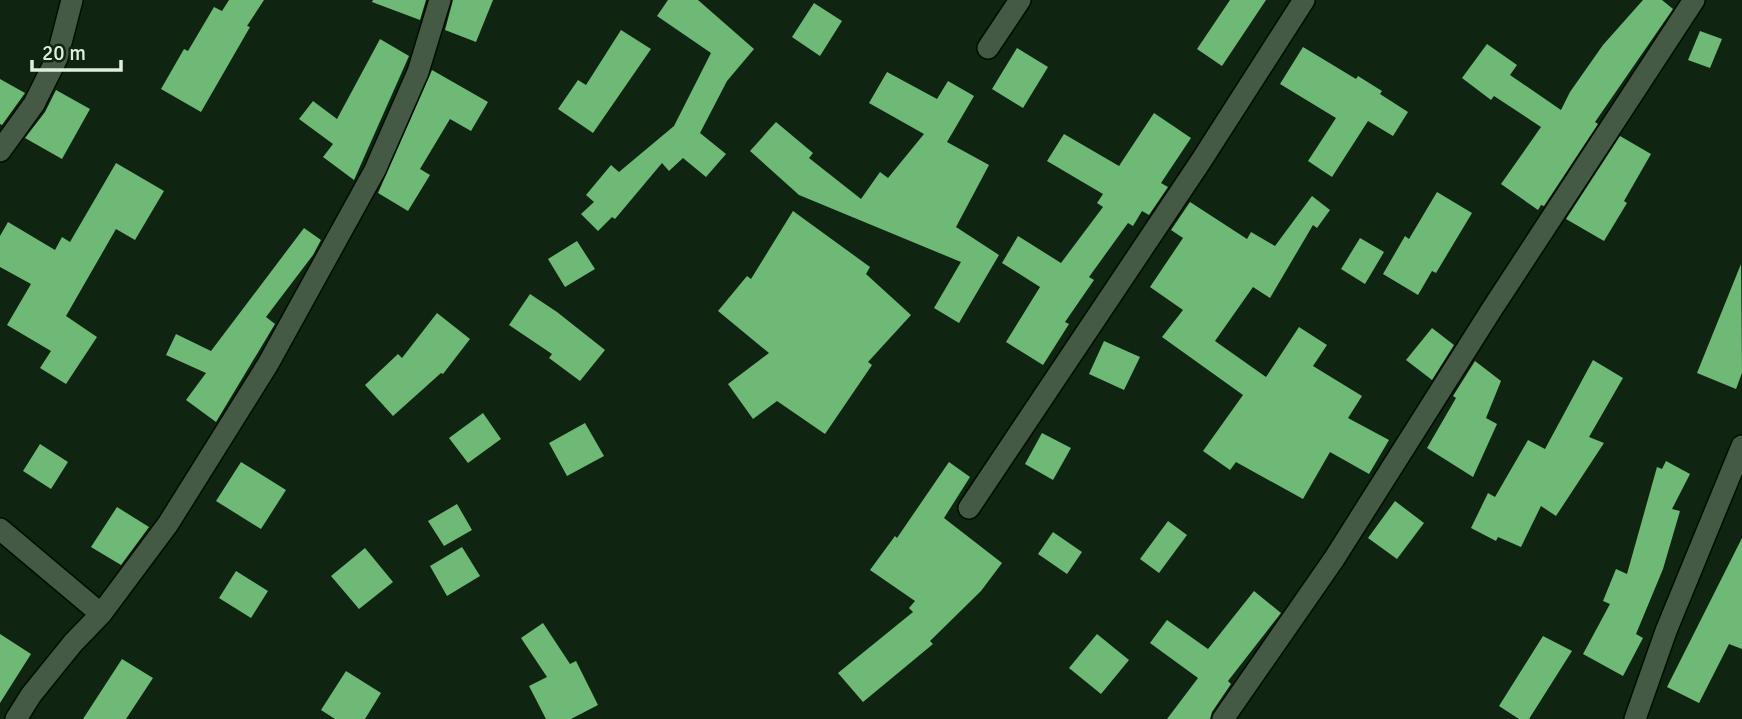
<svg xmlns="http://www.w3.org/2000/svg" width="1742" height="719" viewBox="0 0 1742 719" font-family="Signika,sans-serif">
	<rect width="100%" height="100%" fill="#102412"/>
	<path fill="#6eb976" d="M229 0H264L247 26 250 27 201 112 161 89 184 49 188 51 214 7 222 11Z
		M373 0H426L420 20 372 2Z
		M453 0H493L476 42 445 30Z
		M668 0H698L754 49 727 81 700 133 726 154 706 177 683 158 669 171 662 163 615 219 612 217 598 231 581 214 594 202 586 195 611 165 619 172 674 126 711 53 657 16Z
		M1230 0H1266L1222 66 1197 49Z
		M1643 0H1662L1673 9 1595 122 1598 124 1544 206 1541 205 1538 210 1501 184 1541 127 1494 96 1491 100 1462 78 1487 44 1517 65 1510 75 1561 110 1570 92 1603 45Z
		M814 3 842 21 820 56 792 37Z
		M621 30 651 49 593 133 558 109 578 80 586 85Z
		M1700 31 1722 39 1710 68 1688 60Z
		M380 39 409 56 354 180 323 157 333 144 299 119 313 101 337 119Z
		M1303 47 1356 79 1358 76 1382 91 1380 94 1408 112 1393 136 1368 121 1332 177 1308 161 1336 118 1280 84Z
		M1017 48 1048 67 1023 108 992 89Z
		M432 70 488 102 471 131 450 119 420 169 430 175 408 211 378 193Z
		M887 72 937 99 948 81 974 96 947 142 989 165 956 227 999 255 959 323 934 308 961 262 799 195 750 151 776 122 813 153 809 158 861 199 880 172 888 178 924 134 869 103Z
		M0 79 25 93 2 125 0 124Z
		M56 90 90 109 62 159 25 138 45 112Z
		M1154 113 1191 138 1161 183 1168 187 1149 215 1142 211 1133 226 1128 223 1089 277 1094 280 1065 322 1069 324 1043 365 1006 342 1040 287 1002 263 1018 236 1061 263 1103 207 1097 203 1103 194 1047 161 1064 134 1119 166Z
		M1620 136 1651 154 1624 201 1627 203 1604 241 1566 219Z
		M116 163 164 191 135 240 116 229 66 316 97 337 66 384 40 368 51 351 7 325 31 284 0 267V236L8 222 55 250 62 237 70 242Z
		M1437 192 1472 213 1436 273 1432 271 1418 295 1383 274 1405 236 1409 239Z
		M1312 196 1330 210 1317 228 1313 225 1270 298 1253 287 1215 341 1266 377 1299 327 1327 345 1313 366 1362 396 1348 418 1389 440 1369 474 1330 452 1303 499 1236 462 1230 470 1203 451 1243 395 1162 337 1183 310 1150 287 1183 238 1171 230 1190 202 1247 239 1251 232 1275 246Z
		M793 211 870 267 866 274 911 315 868 362 872 365 825 434 777 401 753 419 728 384 769 353 718 311 747 276 751 279Z
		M304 228 321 240 313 255 266 317 275 324 216 422 186 400 206 373 166 355 176 334 211 351Z
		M1360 238 1384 252 1365 284 1341 269Z
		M577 241 595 269 565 287 548 259Z
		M1741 264 1742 373 1736 389 1697 373Z
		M530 294 557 312 605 350 580 381 549 358 552 354 509 325Z
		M437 313 470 339 443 374 441 373 393 416 365 385 398 354 402 358Z
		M1432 328 1454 345 1432 380 1406 360Z
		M1104 341 1140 357 1124 390 1089 374Z
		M1593 360 1623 378 1589 437 1604 443 1556 516 1541 506 1521 547 1498 537 1496 541 1471 528 1488 493 1495 497 1528 440 1545 449Z
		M1475 361 1501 381 1486 418 1497 424 1473 477 1427 448 1456 398 1453 396Z
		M483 413 501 439 468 463 449 438Z
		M585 423 604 456 567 476 549 443Z
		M1042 433 1071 448 1053 480 1025 464Z
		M40 444 68 462 51 489 23 471Z
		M1666 461 1690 474 1672 509 1680 511 1663 569 1636 634 1643 638 1623 676 1583 654 1610 604 1603 601 1616 569 1627 574 1657 467 1662 469Z
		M241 462 286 490 261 529 216 501Z
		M949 462 970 477 944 518 1002 563 981 591 930 641 933 644 863 702 838 673 913 612 909 608 915 601 870 570 895 536 897 538Z
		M1395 501 1424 523 1397 559 1368 538Z
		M457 504 472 530 444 546 428 521Z
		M117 507 149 527 121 565 91 547Z
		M1168 521 1187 535 1159 573 1140 559Z
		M1053 532 1082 552 1067 574 1038 554Z
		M1742 538V649L1729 644 1699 703 1667 687Z
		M462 547 480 576 447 596 430 566Z
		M365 548 393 582 359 609 331 576Z
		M236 571 268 591 251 618 219 598Z
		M1254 591 1281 613 1228 681 1231 684 1212 712 1210 719H1167L1198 678 1150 643 1167 620 1208 649Z
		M543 623 570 664 576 661 598 705 571 719H546L529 686 547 677 521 638Z
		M0 634 31 654 0 703Z
		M1097 634 1129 660 1101 694 1069 668Z
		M1543 636 1572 651 1529 719H1519L1499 706Z
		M122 659 153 678 126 719H83Z
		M346 671 381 693 365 719H335L321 710Z"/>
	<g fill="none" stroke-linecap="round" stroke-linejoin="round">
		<g stroke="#000d01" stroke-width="24">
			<path id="street" d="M988 48 1020 0
				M0 151 34 104 57 58 72 0
				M969 508 1201 161 1304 0
				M0 529 101 614
				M16 719 31 695 73 643 101 614 168 524 268 364 375 170 418 72 440 0
				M1223 719 1334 559 1492 309 1694 0
				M1635 719 1666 631 1742 446"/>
		</g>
		<use href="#street" stroke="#445a45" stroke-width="21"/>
	</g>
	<path d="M32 60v10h89v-10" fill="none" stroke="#e0ede1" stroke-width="3.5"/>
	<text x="42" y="60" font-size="21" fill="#e0ede1" stroke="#102412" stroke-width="5" paint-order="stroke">20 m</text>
</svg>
